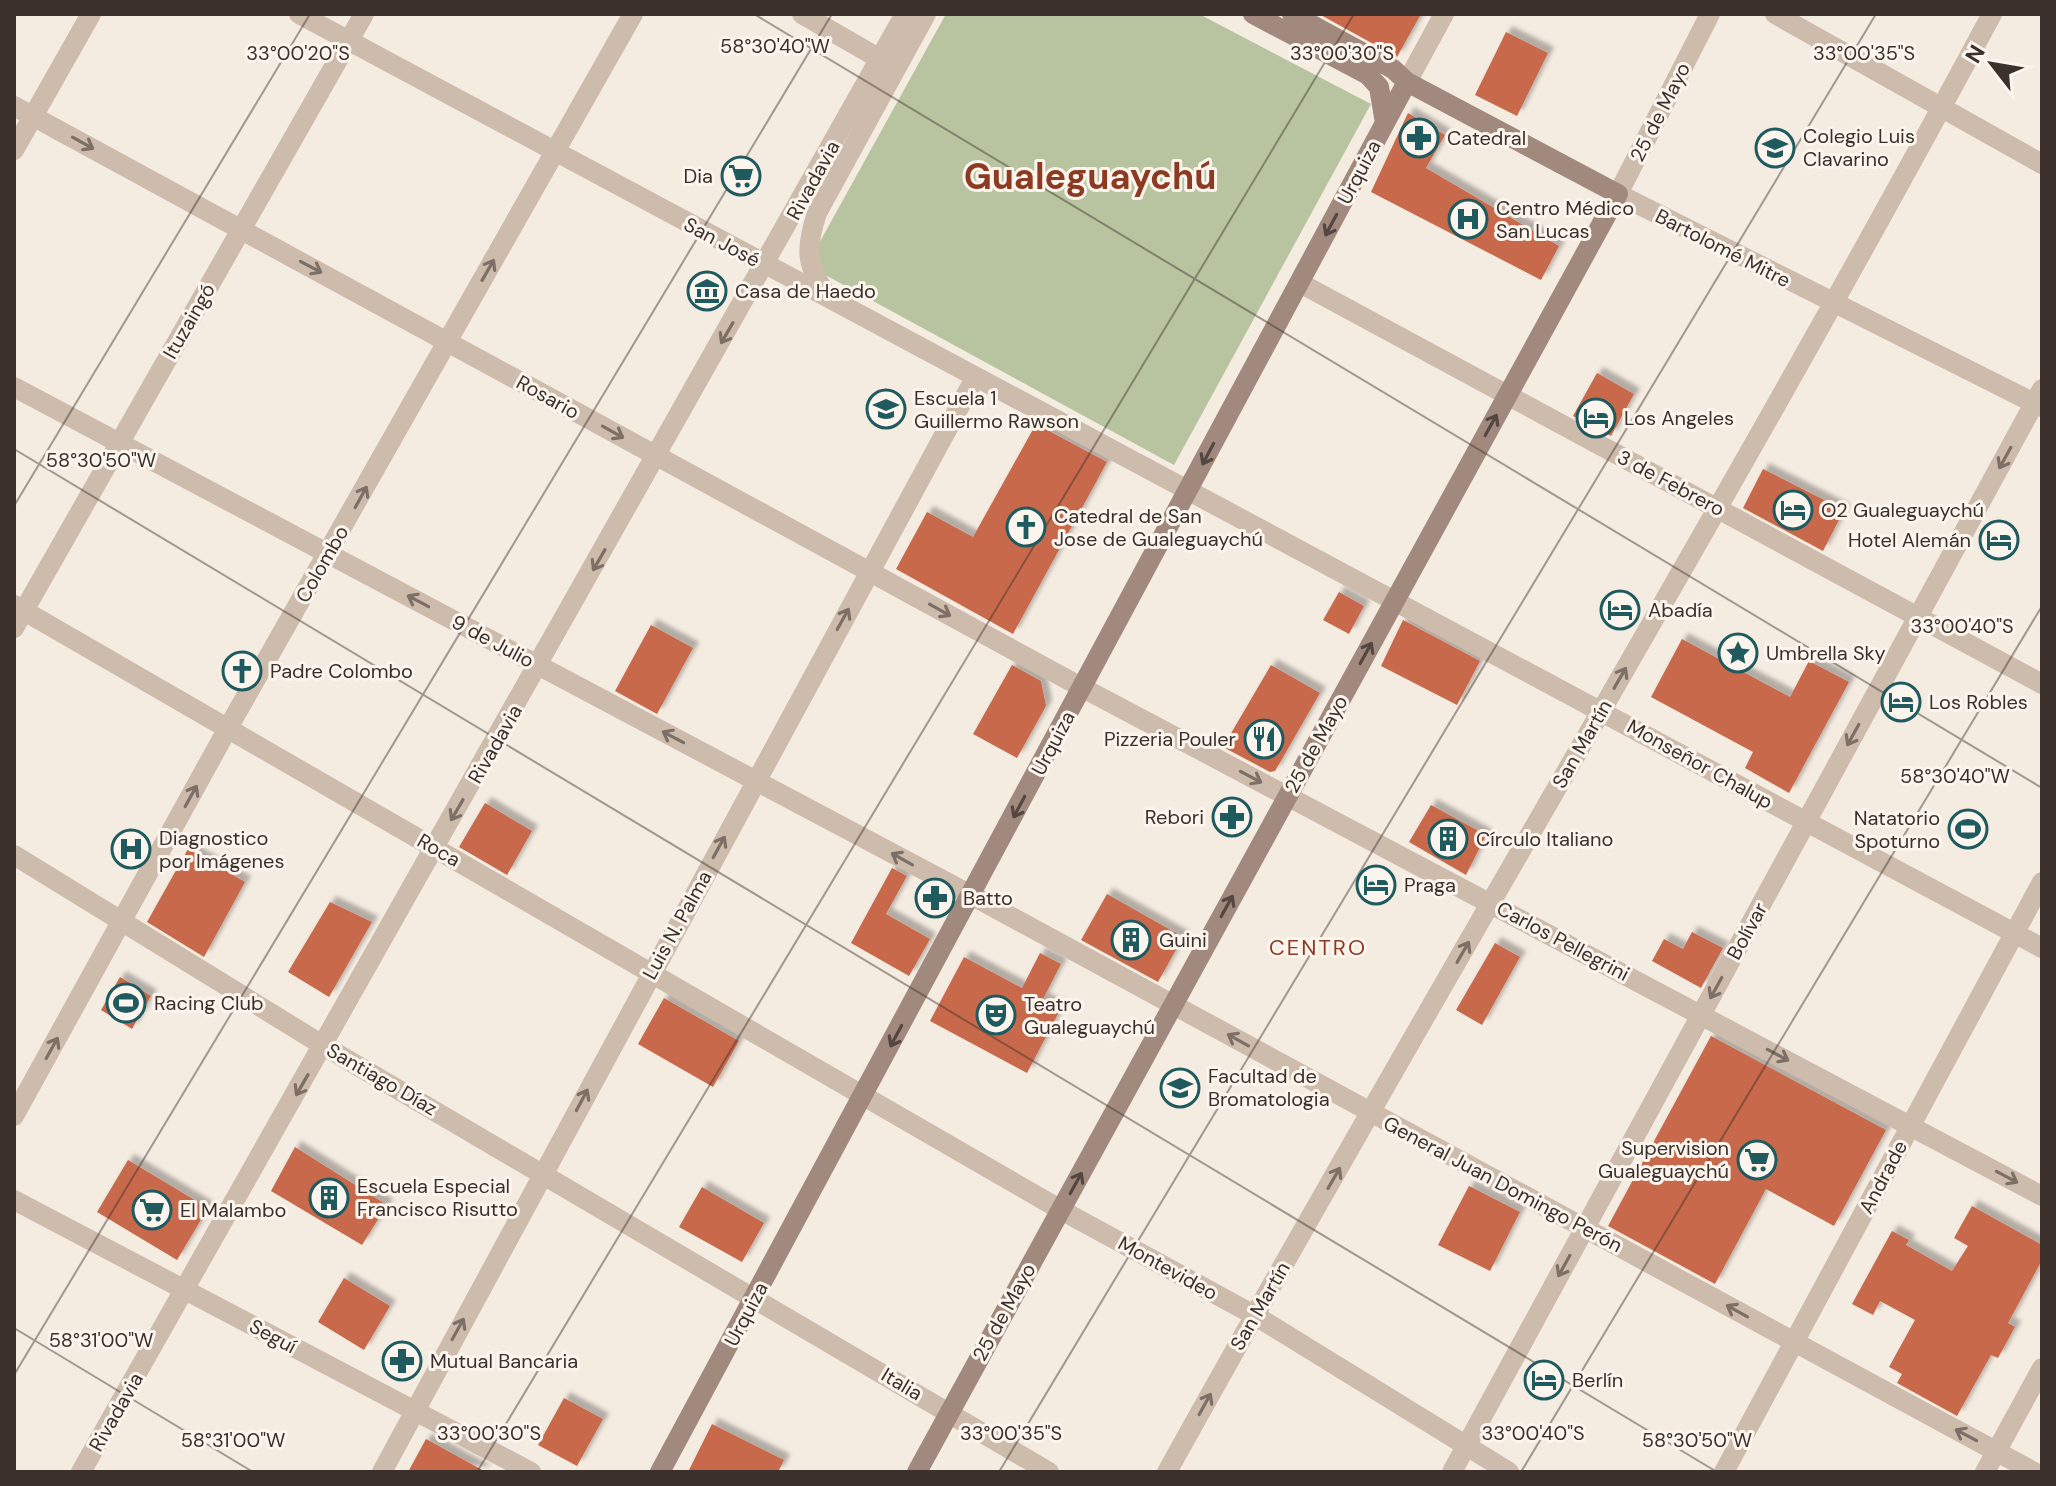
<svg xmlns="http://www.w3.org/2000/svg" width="2056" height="1486" viewBox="0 0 2056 1486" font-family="'DM Sans',sans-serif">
	<defs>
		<filter id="shadow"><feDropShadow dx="6" dy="-6" stdDeviation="2" flood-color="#0004"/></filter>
	</defs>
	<rect width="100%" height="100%" fill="#f4ebe1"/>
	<path fill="#b8c4a0" d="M946 14H1199L1371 104 1174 465 807 265Z"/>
	<path fill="#c8694b" filter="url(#shadow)" d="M1319 14H1421L1397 57Z
		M1506 32 1548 53 1517 116 1475 95Z
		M1408 113 1445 135 1426 168 1559 246 1541 280 1371 192Z
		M1597 373 1634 394 1611 436 1573 416Z
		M1036 424 1107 462 1013 634 896 569 927 512 973 537Z
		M1763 469 1844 510 1823 551 1743 508Z
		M1339 592 1364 606 1349 634 1323 620Z
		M1403 620 1480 661 1457 705 1381 666Z
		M651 625 693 648 657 714 615 691Z
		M1682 639 1790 697 1809 661 1849 682 1789 793 1745 768 1753 752 1651 697Z
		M1012 665 1041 681 1046 706 1017 758 973 734Z
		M1271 665 1320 693 1275 771 1270 772 1223 747Z
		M485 803 532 831 507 875 459 847Z
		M1431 805 1486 835 1466 875 1409 842Z
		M188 849 245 882 204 957 147 922Z
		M892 868 907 876 886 914 930 939 909 976 851 943Z
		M1107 894 1183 937 1158 982 1081 940Z
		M330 902 372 922 329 997 288 972Z
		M1692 932 1723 948 1701 988 1652 961 1664 939 1683 949Z
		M1495 943 1520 957 1482 1025 1456 1010Z
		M1040 953 1061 964 1043 999 1061 1008 1027 1073 930 1021 964 957 1022 988Z
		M120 977 151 996 132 1029 101 1010Z
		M664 998 739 1041 713 1087 638 1044Z
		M1711 1036 1886 1130 1834 1226 1766 1189 1715 1284 1608 1226Z
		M295 1147 387 1205 362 1245 271 1191Z
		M128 1160 208 1208 177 1260 97 1212Z
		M1469 1186 1520 1212 1490 1271 1438 1245Z
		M702 1187 764 1223 742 1262 679 1227Z
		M1972 1206 2042 1245V1260L2008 1323 2015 1327 1998 1358 1991 1355 1957 1416 1897 1383 1902 1374 1889 1367 1915 1320 1880 1301 1873 1315 1852 1304 1892 1231 1909 1240 1906 1245 1952 1271 1968 1246 1954 1238Z
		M344 1278 390 1306 364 1350 318 1322Z
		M564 1398 603 1419 577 1466 538 1445Z
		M712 1424 784 1460 778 1472H688Z
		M426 1439 486 1472H408Z"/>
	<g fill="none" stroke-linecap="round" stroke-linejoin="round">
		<path stroke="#cdbbac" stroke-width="20" d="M299 14 2042 948
			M802 14 892 66
			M1710 14 1618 194 2042 407
			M1775 14 2042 164
			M1407 82 1444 14
			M14 106 1083 688 2042 1196
			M14 150 91 14
			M1300 283 2042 684
			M826 294C805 263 806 247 817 213L926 14
			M14 387 971 895 2034 1472
			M14 605 1061 1210 1254 1315 1509 1472
			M14 628 364 14
			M14 855 324 1046 1049 1472
			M14 1116 228 728 633 14
			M14 1200 531 1472
			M81 1472 905 14
			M382 1472 975 378
			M1167 1472C1438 983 1728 506 1992 14
			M1452 1472 2042 389
			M1724 1472 2042 882
			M1985 1472 2042 1368"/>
		<path stroke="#a18a7d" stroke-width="20" d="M1253 14 1368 75 1379 87 1385 123
			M660 1472 1407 82
			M917 1472 1618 194 1407 82 1393 69 1292 14"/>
	</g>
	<defs><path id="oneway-shaft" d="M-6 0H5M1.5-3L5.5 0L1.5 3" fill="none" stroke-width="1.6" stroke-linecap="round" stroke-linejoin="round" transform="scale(2)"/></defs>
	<g stroke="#7d6f65">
		<use href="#oneway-shaft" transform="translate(83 143) rotate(29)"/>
		<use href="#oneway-shaft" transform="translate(311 267) rotate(28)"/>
		<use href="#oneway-shaft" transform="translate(488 270) rotate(-60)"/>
		<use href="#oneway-shaft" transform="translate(727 333) rotate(120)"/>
		<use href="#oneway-shaft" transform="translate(613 432) rotate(29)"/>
		<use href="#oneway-shaft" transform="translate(2005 458) rotate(119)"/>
		<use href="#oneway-shaft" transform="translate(361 497) rotate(-61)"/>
		<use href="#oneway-shaft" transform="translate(599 560) rotate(120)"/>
		<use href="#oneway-shaft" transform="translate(418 601) rotate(-152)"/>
		<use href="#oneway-shaft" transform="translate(940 610) rotate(29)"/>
		<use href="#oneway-shaft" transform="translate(843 619) rotate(-61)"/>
		<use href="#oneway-shaft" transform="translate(1620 678) rotate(-60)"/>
		<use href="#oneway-shaft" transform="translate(1853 735) rotate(119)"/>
		<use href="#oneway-shaft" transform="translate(673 737) rotate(-152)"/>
		<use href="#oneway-shaft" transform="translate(1251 777) rotate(28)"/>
		<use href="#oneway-shaft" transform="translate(191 796) rotate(-61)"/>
		<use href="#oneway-shaft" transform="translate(457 810) rotate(120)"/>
		<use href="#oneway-shaft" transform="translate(719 847) rotate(-61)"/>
		<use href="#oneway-shaft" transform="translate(902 859) rotate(-151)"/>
		<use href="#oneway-shaft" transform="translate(1463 952) rotate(-60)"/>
		<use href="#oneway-shaft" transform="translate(1716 988) rotate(119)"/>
		<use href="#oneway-shaft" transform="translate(1238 1040) rotate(-151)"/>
		<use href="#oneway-shaft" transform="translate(52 1048) rotate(-61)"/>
		<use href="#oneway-shaft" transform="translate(1778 1055) rotate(28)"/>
		<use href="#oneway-shaft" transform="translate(302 1085) rotate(120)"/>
		<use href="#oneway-shaft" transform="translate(582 1100) rotate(-62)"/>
		<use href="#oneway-shaft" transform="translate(2007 1177) rotate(28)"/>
		<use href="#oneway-shaft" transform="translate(1334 1178) rotate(-60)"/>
		<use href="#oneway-shaft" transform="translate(1564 1266) rotate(119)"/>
		<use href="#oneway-shaft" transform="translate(1737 1311) rotate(-151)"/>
		<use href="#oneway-shaft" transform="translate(458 1329) rotate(-61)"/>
		<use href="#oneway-shaft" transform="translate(1205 1404) rotate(-61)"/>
		<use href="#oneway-shaft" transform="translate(1966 1435) rotate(-152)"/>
	</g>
	<g stroke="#544640">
		<use href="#oneway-shaft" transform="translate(1331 225) rotate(118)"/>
		<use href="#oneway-shaft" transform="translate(1491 425) rotate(-61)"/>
		<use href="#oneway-shaft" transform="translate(1208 454) rotate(118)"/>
		<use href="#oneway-shaft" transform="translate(1366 653) rotate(-61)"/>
		<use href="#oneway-shaft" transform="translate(1019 807) rotate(118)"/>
		<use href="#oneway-shaft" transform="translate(1227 906) rotate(-61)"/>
		<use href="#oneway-shaft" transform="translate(896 1036) rotate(118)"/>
		<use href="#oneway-shaft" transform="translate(1076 1183) rotate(-61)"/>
	</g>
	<path fill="none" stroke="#3b302b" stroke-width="2" stroke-opacity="0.45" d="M754 14 2042 788M14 449 1717 1472M14 506 310 14M14 1328 253 1472M14 1375 832 14M477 1472 1354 14M999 1472 1876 14M1521 1472 2042 606"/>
	<defs>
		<g id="pharmacy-ring" transform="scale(2)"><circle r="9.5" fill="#fbf5ee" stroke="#1f5a5e" stroke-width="1.5"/><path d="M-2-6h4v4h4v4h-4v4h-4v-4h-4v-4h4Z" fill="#1f5a5e"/></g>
		<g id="school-ring" transform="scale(2)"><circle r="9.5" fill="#fbf5ee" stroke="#1f5a5e" stroke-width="1.5"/><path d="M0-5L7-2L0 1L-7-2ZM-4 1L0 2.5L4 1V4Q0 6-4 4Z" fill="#1f5a5e"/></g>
		<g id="supermarket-ring" transform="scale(2)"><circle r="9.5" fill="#fbf5ee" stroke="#1f5a5e" stroke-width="1.5"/><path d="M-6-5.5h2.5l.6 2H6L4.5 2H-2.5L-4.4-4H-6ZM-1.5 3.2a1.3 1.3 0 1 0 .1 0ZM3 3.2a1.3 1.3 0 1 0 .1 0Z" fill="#1f5a5e"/></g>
		<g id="hospital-ring" transform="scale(2)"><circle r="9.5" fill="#fbf5ee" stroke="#1f5a5e" stroke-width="1.5"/><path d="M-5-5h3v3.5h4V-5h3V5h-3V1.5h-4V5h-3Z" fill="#1f5a5e"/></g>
		<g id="museum-ring" transform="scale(2)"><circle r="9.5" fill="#fbf5ee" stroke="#1f5a5e" stroke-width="1.5"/><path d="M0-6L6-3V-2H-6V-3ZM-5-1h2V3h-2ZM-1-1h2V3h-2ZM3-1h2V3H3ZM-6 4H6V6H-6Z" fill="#1f5a5e"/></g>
		<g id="hotel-ring" transform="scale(2)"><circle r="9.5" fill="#fbf5ee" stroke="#1f5a5e" stroke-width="1.5"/><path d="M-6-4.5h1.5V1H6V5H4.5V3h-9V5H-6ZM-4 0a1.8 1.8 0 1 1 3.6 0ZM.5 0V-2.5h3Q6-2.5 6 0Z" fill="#1f5a5e"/></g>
		<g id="church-ring" transform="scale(2)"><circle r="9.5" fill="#fbf5ee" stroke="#1f5a5e" stroke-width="1.5"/><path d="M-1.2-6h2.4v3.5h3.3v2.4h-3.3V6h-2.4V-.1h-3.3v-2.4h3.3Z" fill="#1f5a5e"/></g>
		<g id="sight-ring" transform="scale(2)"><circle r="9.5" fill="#fbf5ee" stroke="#1f5a5e" stroke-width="1.5"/><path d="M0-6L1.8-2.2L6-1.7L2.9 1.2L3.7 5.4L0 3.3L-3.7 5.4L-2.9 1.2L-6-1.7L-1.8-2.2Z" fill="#1f5a5e"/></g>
		<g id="restaurant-ring" transform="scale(2)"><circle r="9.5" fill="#fbf5ee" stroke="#1f5a5e" stroke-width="1.5"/><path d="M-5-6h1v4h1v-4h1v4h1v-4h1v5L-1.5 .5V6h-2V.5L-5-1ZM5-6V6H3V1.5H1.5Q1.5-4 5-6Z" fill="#1f5a5e"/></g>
		<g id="stadium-ring" transform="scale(2)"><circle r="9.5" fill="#fbf5ee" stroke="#1f5a5e" stroke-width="1.5"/><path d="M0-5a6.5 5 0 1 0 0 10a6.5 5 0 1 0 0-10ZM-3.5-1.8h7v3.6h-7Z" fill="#1f5a5e"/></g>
		<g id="building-ring" transform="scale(2)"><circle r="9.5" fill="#fbf5ee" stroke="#1f5a5e" stroke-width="1.5"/><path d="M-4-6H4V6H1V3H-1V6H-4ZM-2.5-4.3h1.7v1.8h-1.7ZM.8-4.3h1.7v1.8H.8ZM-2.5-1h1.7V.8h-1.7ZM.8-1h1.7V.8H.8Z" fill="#1f5a5e"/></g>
		<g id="theatre-ring" transform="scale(2)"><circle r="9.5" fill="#fbf5ee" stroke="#1f5a5e" stroke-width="1.5"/><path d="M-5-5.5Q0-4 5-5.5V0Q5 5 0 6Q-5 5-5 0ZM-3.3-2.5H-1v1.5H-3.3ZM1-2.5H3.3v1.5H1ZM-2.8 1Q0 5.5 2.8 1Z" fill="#1f5a5e"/></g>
		<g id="university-ring" transform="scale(2)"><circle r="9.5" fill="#fbf5ee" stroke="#1f5a5e" stroke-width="1.5"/><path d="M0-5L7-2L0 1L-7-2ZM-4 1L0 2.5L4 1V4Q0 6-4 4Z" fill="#1f5a5e"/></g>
	</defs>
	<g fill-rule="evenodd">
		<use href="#pharmacy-ring" x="1419" y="138"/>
		<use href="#school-ring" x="1775" y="148"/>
		<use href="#supermarket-ring" x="741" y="176"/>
		<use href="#hospital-ring" x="1468" y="219"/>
		<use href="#museum-ring" x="707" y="291"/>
		<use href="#school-ring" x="886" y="409"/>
		<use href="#hotel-ring" x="1596" y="418"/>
		<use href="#hotel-ring" x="1793" y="510"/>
		<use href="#church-ring" x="1026" y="527"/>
		<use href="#hotel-ring" x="1999" y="540"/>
		<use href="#hotel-ring" x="1620" y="610"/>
		<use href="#sight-ring" x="1738" y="653"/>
		<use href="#church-ring" x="242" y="671"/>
		<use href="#hotel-ring" x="1901" y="702"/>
		<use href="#restaurant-ring" x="1264" y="739"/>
		<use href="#pharmacy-ring" x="1232" y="817"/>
		<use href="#stadium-ring" x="1968" y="829"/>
		<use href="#building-ring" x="1448" y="839"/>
		<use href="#hospital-ring" x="131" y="849"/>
		<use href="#hotel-ring" x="1376" y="885"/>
		<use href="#pharmacy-ring" x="935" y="898"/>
		<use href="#building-ring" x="1131" y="940"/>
		<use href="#stadium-ring" x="126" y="1003"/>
		<use href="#theatre-ring" x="996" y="1015"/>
		<use href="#university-ring" x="1180" y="1088"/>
		<use href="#supermarket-ring" x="1757" y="1160"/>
		<use href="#building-ring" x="329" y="1198"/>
		<use href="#supermarket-ring" x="152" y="1210"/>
		<use href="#pharmacy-ring" x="402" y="1361"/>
		<use href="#hotel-ring" x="1544" y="1380"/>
	</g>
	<g text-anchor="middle" stroke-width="6" stroke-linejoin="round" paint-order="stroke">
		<g font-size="20" fill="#3b302b" stroke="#fbf5ee">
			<text transform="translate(1660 112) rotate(-63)" y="7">25 de Mayo</text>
			<text transform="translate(1359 172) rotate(-62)" y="7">Urquiza</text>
			<text transform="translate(813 180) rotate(-61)" y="7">Rivadavia</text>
			<text transform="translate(722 242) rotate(28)" y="7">San José</text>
			<text transform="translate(1723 248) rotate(27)" y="7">Bartolomé Mitre</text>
			<text transform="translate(189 321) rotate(-60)" y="7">Ituzaingó</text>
			<text transform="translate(548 397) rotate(29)" y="7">Rosario</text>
			<text transform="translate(1671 483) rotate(28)" y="7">3 de Febrero</text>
			<text transform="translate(322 564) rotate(-60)" y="7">Colombo</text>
			<text transform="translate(493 641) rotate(28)" y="7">9 de Julio</text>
			<text transform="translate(1053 743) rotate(-62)" y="7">Urquiza</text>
			<text transform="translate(495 744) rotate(-60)" y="7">Rivadavia</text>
			<text transform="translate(1316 744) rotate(-61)" y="7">25 de Mayo</text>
			<text transform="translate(1582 744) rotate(-60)" y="7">San Martín</text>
			<text transform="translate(1700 764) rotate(29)" y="7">Monseñor Chalup</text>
			<text transform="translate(439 850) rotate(30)" y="7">Roca</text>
			<text transform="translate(677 925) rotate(-61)" y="7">Luis N. Palma</text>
			<text transform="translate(1747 931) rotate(-61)" y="7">Bolívar</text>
			<text transform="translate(1563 941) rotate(28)" y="7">Carlos Pellegrini</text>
			<text transform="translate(382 1079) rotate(30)" y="7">Santiago Díaz</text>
			<text transform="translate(1883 1177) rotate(-62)" y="7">Andrade</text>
			<text transform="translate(1503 1184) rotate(28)" y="7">General Juan Domingo Perón</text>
			<text transform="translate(1168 1268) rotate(29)" y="7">Montevideo</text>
			<text transform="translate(1260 1306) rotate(-60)" y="7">San Martín</text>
			<text transform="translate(1004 1312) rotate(-61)" y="7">25 de Mayo</text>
			<text transform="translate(746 1314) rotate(-62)" y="7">Urquiza</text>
			<text transform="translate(273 1336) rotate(28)" y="7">Seguí</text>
			<text transform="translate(902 1384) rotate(31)" y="7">Italia</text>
			<text transform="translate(116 1412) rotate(-60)" y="7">Rivadavia</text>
		</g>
		<g font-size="20" fill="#3b302b" stroke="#fbf5ee" text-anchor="start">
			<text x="1803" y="143">Colegio Luis<tspan x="1803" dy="23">Clavarino</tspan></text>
			<text x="1447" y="145">Catedral</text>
			<text x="713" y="183" text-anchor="end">Dia</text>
			<text x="1496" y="215">Centro Médico<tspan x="1496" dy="23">San Lucas</tspan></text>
			<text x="735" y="298">Casa de Haedo</text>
			<text x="914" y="405">Escuela 1<tspan x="914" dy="23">Guillermo Rawson</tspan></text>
			<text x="1624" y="425">Los Angeles</text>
			<text x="1821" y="517">O2 Gualeguaychú</text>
			<text x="1054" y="523">Catedral de San<tspan x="1054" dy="23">Jose de Gualeguaychú</tspan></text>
			<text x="1971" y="547" text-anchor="end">Hotel Alemán</text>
			<text x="1648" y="617">Abadía</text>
			<text x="1766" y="660">Umbrella Sky</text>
			<text x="270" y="678">Padre Colombo</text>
			<text x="1929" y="709">Los Robles</text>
			<text x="1236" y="746" text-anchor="end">Pizzeria Pouler</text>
			<text x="1204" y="824" text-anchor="end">Rebori</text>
			<text x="1940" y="825" text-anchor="end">Natatorio<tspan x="1940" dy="23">Spoturno</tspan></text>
			<text x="159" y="845">Diagnostico<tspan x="159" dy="23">por Imágenes</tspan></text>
			<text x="1476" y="846">Círculo Italiano</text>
			<text x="1404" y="892">Praga</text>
			<text x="963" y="905">Batto</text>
			<text x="1159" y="947">Guini</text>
			<text x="154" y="1010">Racing Club</text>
			<text x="1024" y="1011">Teatro<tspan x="1024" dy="23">Gualeguaychú</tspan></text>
			<text x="1208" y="1083">Facultad de<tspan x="1208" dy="23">Bromatologia</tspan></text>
			<text x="1729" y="1155" text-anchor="end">Supervision<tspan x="1729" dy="23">Gualeguaychú</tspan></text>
			<text x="357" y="1193">Escuela Especial<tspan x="357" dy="23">Francisco Risutto</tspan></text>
			<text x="180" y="1217">El Malambo</text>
			<text x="430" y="1368">Mutual Bancaria</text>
			<text x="1572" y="1387">Berlín</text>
		</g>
		<g font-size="22" letter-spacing="2" fill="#8c3b22" stroke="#fbf5ee">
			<text x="1318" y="955">CENTRO</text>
		</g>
		<g font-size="36" font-weight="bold" fill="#8c3b22" stroke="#fbf5ee">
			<text x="1090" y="189">Gualeguaychú</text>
		</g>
	</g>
	<g font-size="20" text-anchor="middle" fill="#3b302b" stroke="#fbf5ee" stroke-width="6" stroke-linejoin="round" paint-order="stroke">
		<text x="775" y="53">58°30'40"W</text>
		<text x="298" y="60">33°00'20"S</text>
		<text x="1342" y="60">33°00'30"S</text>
		<text x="1864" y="60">33°00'35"S</text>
		<text x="101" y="467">58°30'50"W</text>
		<text x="1962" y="633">33°00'40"S</text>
		<text x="1955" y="783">58°30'40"W</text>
		<text x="101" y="1347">58°31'00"W</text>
		<text x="489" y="1440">33°00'30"S</text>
		<text x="1011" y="1440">33°00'35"S</text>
		<text x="1533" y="1440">33°00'40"S</text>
		<text x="233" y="1447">58°31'00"W</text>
		<text x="1697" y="1447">58°30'50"W</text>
	</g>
	<rect width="2056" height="1486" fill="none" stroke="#3b302b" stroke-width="32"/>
	<g transform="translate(1992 64) rotate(301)" stroke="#fbf5ee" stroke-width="6" paint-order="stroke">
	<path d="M0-6L14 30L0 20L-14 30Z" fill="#3b302b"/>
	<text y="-12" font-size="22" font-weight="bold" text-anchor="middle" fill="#3b302b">N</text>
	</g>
</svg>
